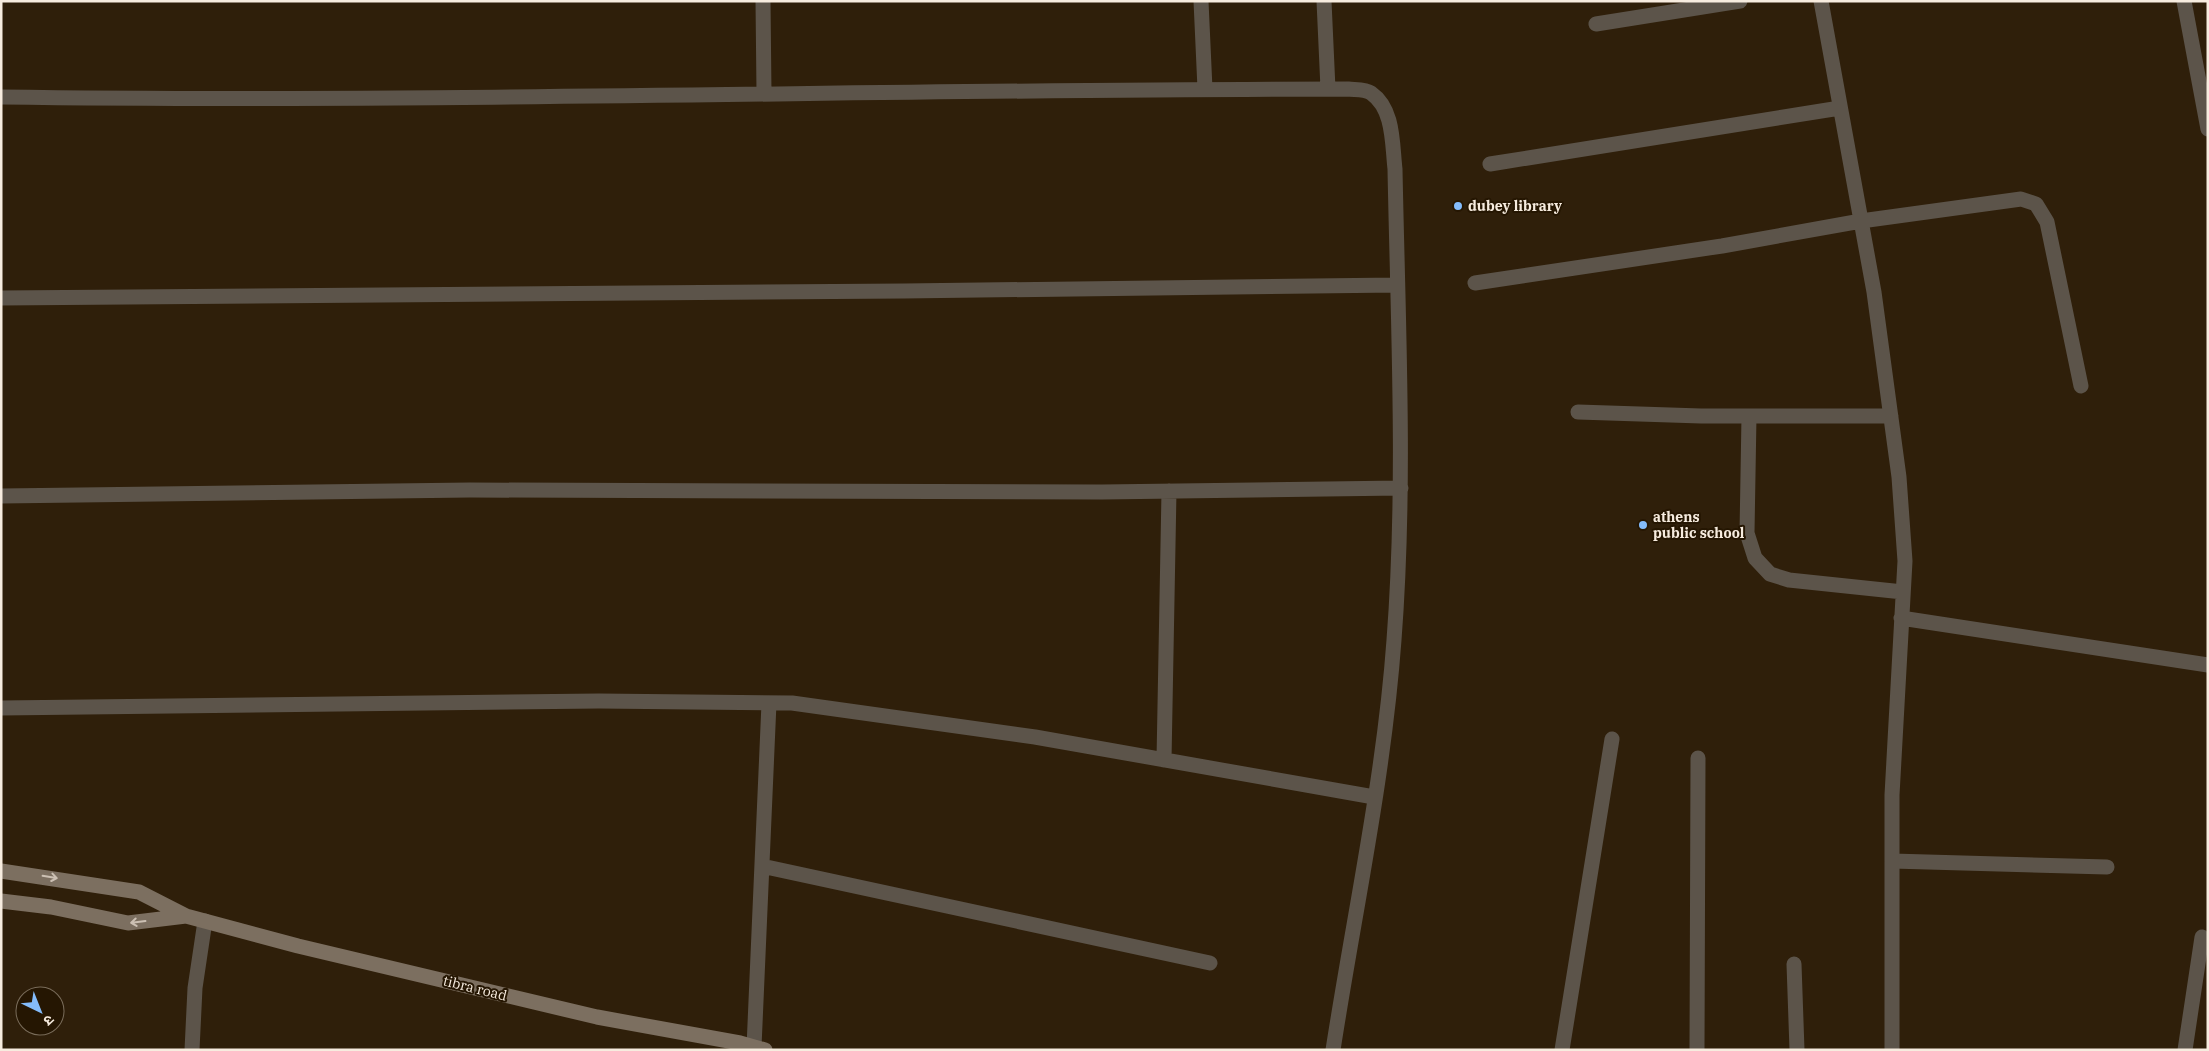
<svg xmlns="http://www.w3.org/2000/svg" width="2209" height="1051" viewBox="0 0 2209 1051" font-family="'IBM Plex Serif','Noto Sans Devanagari',serif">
	<rect width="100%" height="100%" fill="#2f1f0a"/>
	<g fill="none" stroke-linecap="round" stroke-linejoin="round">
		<path stroke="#5c544a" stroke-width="15" d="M763 1 764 93
			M1201 1 1205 89
			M1324 1 1328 89
			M1821 1 1874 292 1899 477 1905 561 1892 795V1050
			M2184 1 2208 129
			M1596 24 1740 1
			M1 97C450 103 899 89 1348 89 1354 90 1365 89 1371 93 1394 109 1392 143 1395 169 1398 326 1406 484 1394 640 1384 778 1354 914 1333 1050
			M1490 164 1840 108
			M1475 283 1722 246 1861 221 2021 199 2036 204 2047 222 2081 386
			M1 298 904 291 1397 285
			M1578 412 1701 416H1891
			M1749 416 1747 533 1755 558 1770 574 1789 580 1903 592
			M1 496 470 490 1102 492 1401 488
			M1901 618 2208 665
			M1 708 599 701 792 703 1035 737 1374 797
			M1164 760 1169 491
			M1892 861 2107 867
			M762 866 1210 963
			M1794 964 1797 1050
			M754 1047 769 703
			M192 1050 195 988 205 921
			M1562 1050 1612 739
			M1697 1050 1698 758
			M2185 1050 2202 937"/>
		<path stroke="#7c6f60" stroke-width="15" d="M1 871 139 892 186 916 298 946 597 1017 740 1043 765 1050
			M1 901 51 907 128 923 186 916"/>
	</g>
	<defs><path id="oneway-shaft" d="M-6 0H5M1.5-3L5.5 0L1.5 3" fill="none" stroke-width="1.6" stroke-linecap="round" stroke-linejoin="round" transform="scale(1.25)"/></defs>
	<g stroke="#ccc0b3">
		<use href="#oneway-shaft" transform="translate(50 877) rotate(9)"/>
		<use href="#oneway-shaft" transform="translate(138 922) rotate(173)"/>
	</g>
	<g fill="#84bcfb" stroke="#251602" stroke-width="2">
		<circle cx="1458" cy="206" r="5"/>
		<circle cx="1643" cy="525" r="5"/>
	</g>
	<g text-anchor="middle" stroke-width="4" stroke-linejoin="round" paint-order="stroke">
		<g font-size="14" font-weight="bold" fill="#f7ecdf" stroke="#251602" text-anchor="start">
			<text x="1468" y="211">dubey library</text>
			<text x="1653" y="522">athens<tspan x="1653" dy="16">public school</tspan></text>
		</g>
		<g font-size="14" fill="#f7ecdf" stroke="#251602">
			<text transform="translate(475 988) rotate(14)" y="5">tibra road</text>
		</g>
	</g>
	<rect width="2209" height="1051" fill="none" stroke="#f7ecdf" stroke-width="5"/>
	<g transform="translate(40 1011) rotate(137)"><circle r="24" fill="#251602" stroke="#796c5a"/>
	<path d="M0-4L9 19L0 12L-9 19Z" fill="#84bcfb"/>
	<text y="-8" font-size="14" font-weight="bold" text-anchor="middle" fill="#f7ecdf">उ</text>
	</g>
</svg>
